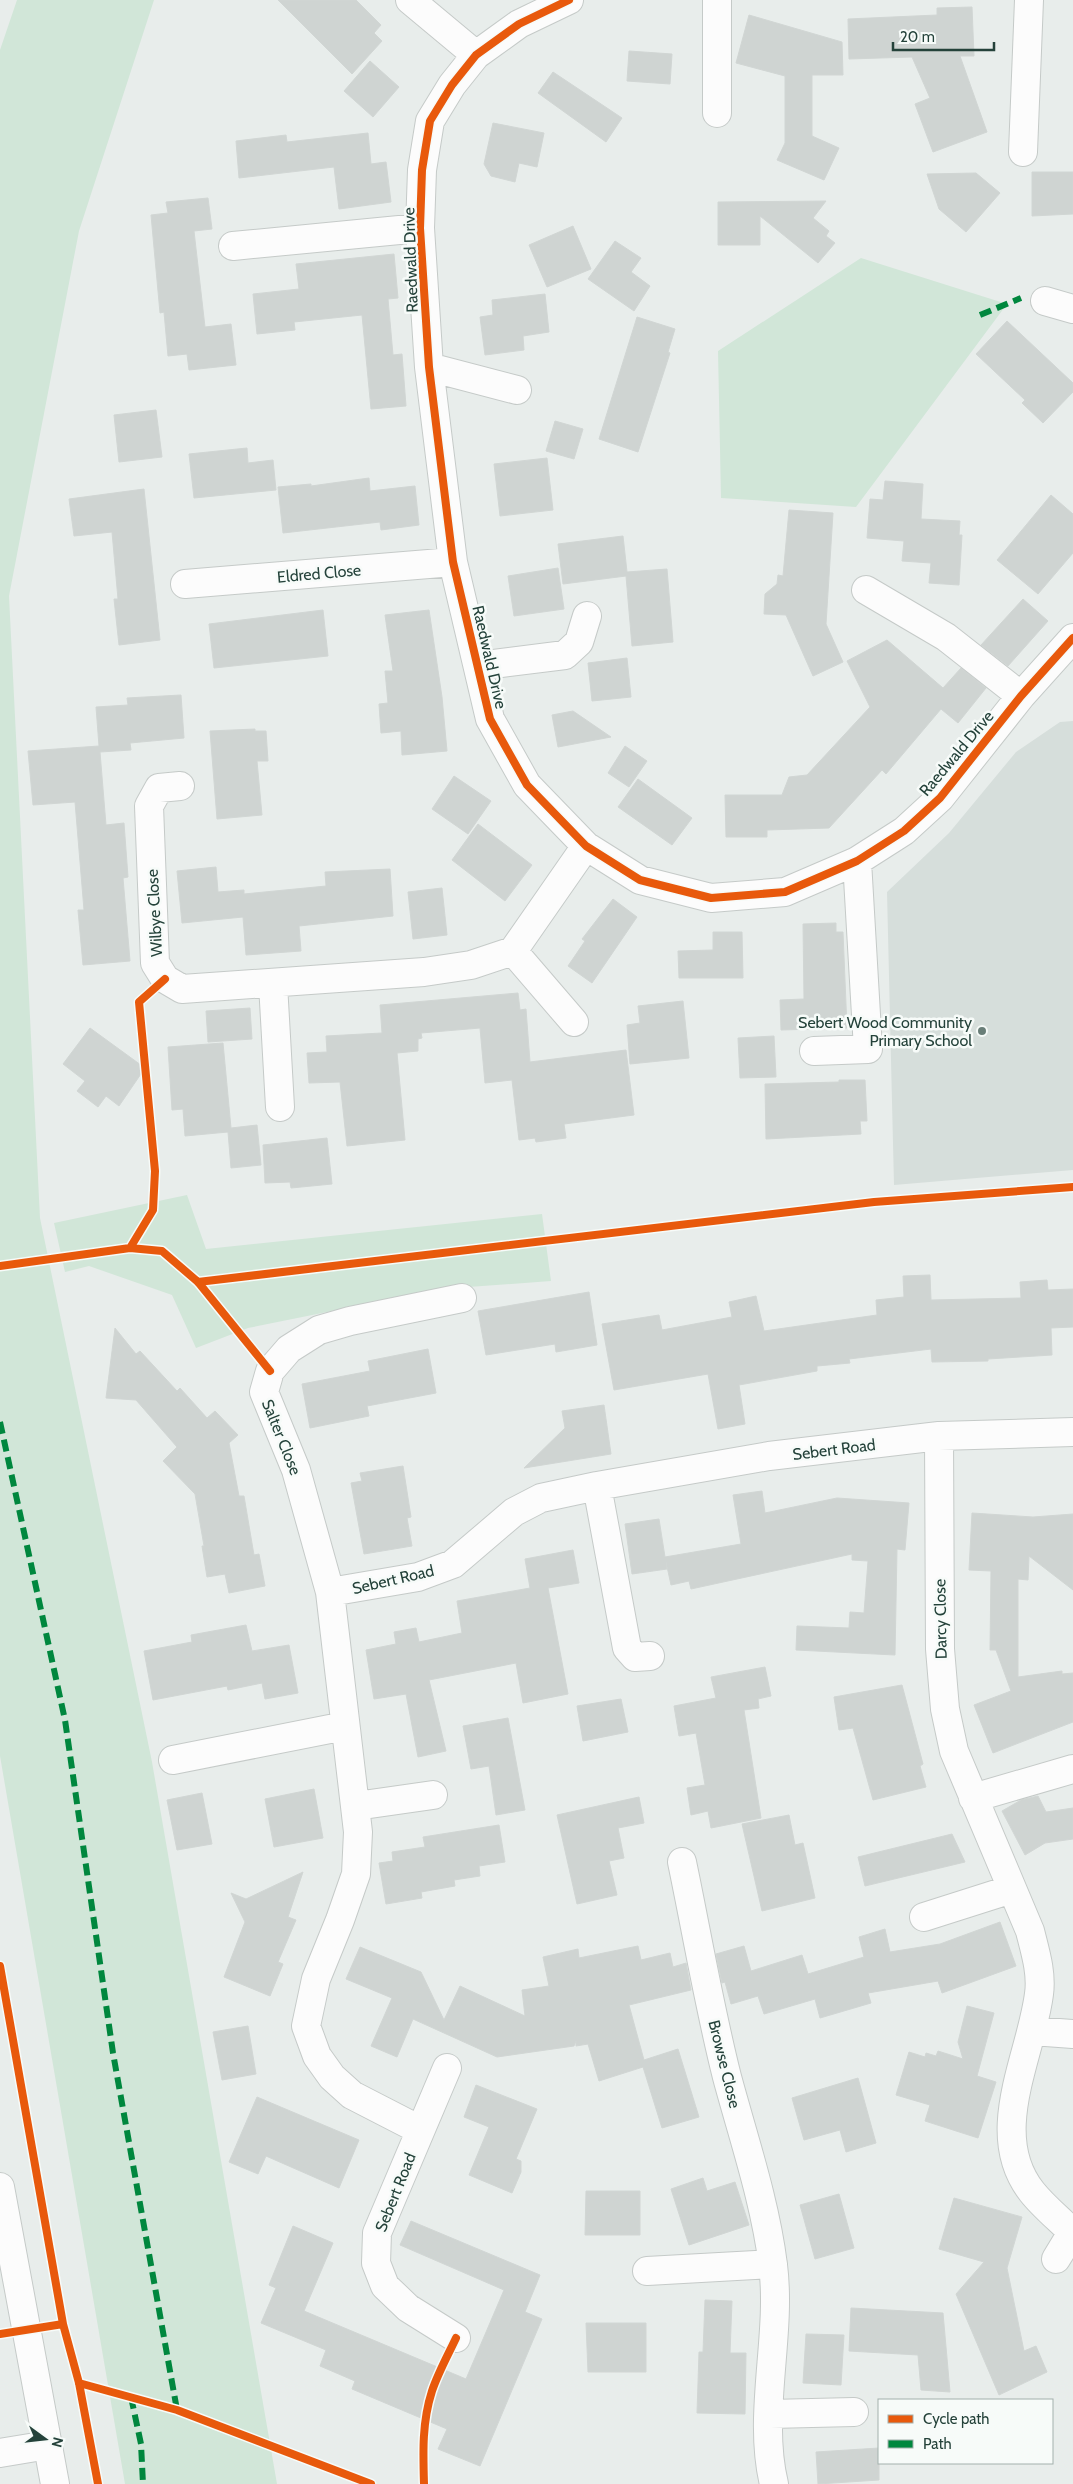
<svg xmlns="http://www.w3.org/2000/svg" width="1073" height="2484" viewBox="0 0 1073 2484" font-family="Cabin,sans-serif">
	<rect width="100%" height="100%" fill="#e8edeb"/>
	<path fill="#d6dedb" d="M1073 721V1170L894 1185 887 892 949 833 1016 752 1060 722Z"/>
	<path fill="#d1e6d8" d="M17 0H154L79 231 9 596 40 1218 152 1762 277 2484H125L0 1756V50Z
		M861 258 1007 304 856 507 721 498 718 351Z
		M187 1195 206 1249 542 1214 551 1281 441 1289 248 1328 196 1348 172 1295 89 1266 65 1272 54 1223Z"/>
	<path fill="#cfd4d2" stroke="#d1d6d4" d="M278 0H356L381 25 374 33 382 41 352 74Z
		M972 7 974 56H960L987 132 933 152 915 104 930 98 912 57 849 59 848 19 937 15V8Z
		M749 15 842 42 843 75H812V136L839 148 824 180 777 160 785 143V76L736 63Z
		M629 51 672 54 670 84 627 81Z
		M370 61 399 87 373 117 344 91Z
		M553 72 622 118 606 142 538 93Z
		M493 123 544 133 537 167 519 163 515 182 491 176 484 164Z
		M368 133 371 164 386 162 391 202 339 209 334 167 239 178 236 141 286 135 287 142Z
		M1032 172H1073V214L1032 216Z
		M976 173 1000 193 966 232 939 209 927 174Z
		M208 198 212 229 194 231 205 327 231 324 236 365 189 370 187 354 168 356 164 312 160 313 151 215 168 213 166 202Z
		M826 201 813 218 829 231 826 236 835 243 818 263 760 216V245H718V202Z
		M573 226 591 269 547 287 529 245Z
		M615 241 641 258 631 272 650 286 634 311 588 279Z
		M394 254 398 298 388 299 393 355 402 354 406 406 371 409 362 315 294 322 295 330 257 334 253 294 299 289 296 264Z
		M545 294 549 332 523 336 524 350 485 355 480 317 493 315 492 300Z
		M637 317 675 329 668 352 670 353 638 452 599 439Z
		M1007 321 1073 383V392L1043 423 1022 403 1025 400 976 354Z
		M156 410 162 457 119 462 114 415Z
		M555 421 583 429 574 459 546 451Z
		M247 448 248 463 273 460 276 490 194 498 189 454Z
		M547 458 553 510 500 516 494 464Z
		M369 478 370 491 415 486 419 525 381 530 380 522 283 533 278 487 311 484V486Z
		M885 481 923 484 921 519 960 521 959 535H962L959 585 929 583 931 563 902 561 904 541 867 538 870 499 883 500Z
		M144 489 160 640 119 645 114 599H118L112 532 74 536 69 499Z
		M1051 495 1073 514V553L1038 594 997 560Z
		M789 510 833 513 826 624 843 662 813 676 786 615 764 614 765 594 777 584 778 575 783 576Z
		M623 536 627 572 667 569 673 642 632 646 626 576 563 584 558 544Z
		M558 568 564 609 514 616 508 576Z
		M1023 599 1048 621 1008 666 981 645Z
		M323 610 328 656 214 668 209 624Z
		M429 610 442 697 447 751 402 755 401 731 381 733 379 704 388 703 385 671H393L385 615Z
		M887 640 943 688 961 668 986 688 958 723 941 709 886 774 882 770 829 828 767 830V837H726L725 795H782L789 777 807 775 870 707 847 661Z
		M627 658 631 697 592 701 588 663Z
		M181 695 184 738 130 743 131 750 100 752 106 825 124 823 128 877 123 878 130 961 83 965 78 910H84L75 802 33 805 28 751 99 746 96 707 128 705 127 698Z
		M573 711 611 737 558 747 552 715Z
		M255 729V731H266L268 761H257L262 815 217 819 210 731Z
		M625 746 647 761 629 787 608 773Z
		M454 776 491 801 468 834 432 809Z
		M638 779 692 818 672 845 618 807Z
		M478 824 532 865 505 901 452 860Z
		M216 867 218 892 244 890V894L326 886 325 872 390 869 393 916 299 926 301 951 246 955 243 917 182 923 177 871Z
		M442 888 447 935 413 939 408 892Z
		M613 899 637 917 592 983 568 966 585 941 582 939Z
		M836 923V932H843L847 1028 781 1030 780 1000 804 999 803 924Z
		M713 932H742L743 978H679L678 951 713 950Z
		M518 993 520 1010 526 1009 530 1062 626 1050 634 1115 564 1124 566 1138 536 1142 535 1138 519 1140 512 1080 485 1083 480 1028 421 1033 422 1038 418 1039V1051L397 1053 405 1140 347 1146 340 1082 309 1083 307 1053 327 1052 326 1036 382 1033 380 1005Z
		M683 1001 689 1058 630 1064 627 1025 640 1023 638 1006Z
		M250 1008 252 1039 208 1042 206 1011Z
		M90 1028 145 1068 119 1106 106 1096 98 1107 77 1091 85 1081 63 1064Z
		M774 1036 776 1077 740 1078 738 1038Z
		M223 1043 231 1128 257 1125 261 1165 231 1168 228 1132 185 1136 183 1109 172 1110 168 1047Z
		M839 1080H865L867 1121H860L861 1134 766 1139 765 1084 839 1082Z
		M327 1138 332 1184 291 1188 290 1182 265 1183 263 1145Z
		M930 1275 931 1300 1021 1298 1020 1282 1047 1280 1048 1290 1073 1289V1327L1051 1328 1052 1355 988 1359V1361L932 1362 931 1349 849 1359 850 1363 817 1366V1371L739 1385 745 1424 718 1429 708 1374 614 1390 602 1324 659 1315 662 1330 732 1317 729 1302 756 1296 764 1331 877 1315 876 1300 904 1297 903 1276Z
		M589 1292 597 1345 556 1352 555 1344 486 1355 478 1311Z
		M115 1328 136 1354 140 1351 177 1391 180 1388 207 1418 215 1411 238 1435 229 1443 239 1496H244L254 1555 259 1554 265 1586 229 1593 225 1574 207 1577 202 1546H204L195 1494 163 1461 177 1447 136 1400 106 1398Z
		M428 1349 436 1393 367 1406 369 1416 310 1428 302 1384 370 1371 368 1361Z
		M604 1405 611 1454 524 1468 565 1428 562 1411Z
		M403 1466 411 1517 407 1518 412 1546 364 1554 351 1483 362 1481 360 1473Z
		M762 1491 765 1513 837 1498 909 1503 905 1550 897 1549 895 1655 796 1650 797 1626 849 1628 850 1612 864 1613 868 1561 852 1560V1554L691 1589 689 1581 671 1585 666 1562 667 1569 632 1574 625 1524 659 1519 665 1557 741 1544 733 1495Z
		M972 1513 1033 1517 1073 1514V1590L1029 1556 1028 1580 1018 1579V1677L1062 1671V1674L1073 1673V1722L993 1753 974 1705 1011 1691 996 1650H990L991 1571 969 1570Z
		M573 1550 579 1583 548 1588 568 1694 523 1703 516 1663 429 1680 446 1751 418 1757 406 1694 374 1699 366 1650 396 1644 394 1632 416 1628 419 1642 462 1633 457 1601 530 1588 525 1559Z
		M246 1625 252 1651 289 1645 298 1693 265 1699 262 1683 228 1690 227 1686 153 1700 144 1651 192 1642 191 1635Z
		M765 1667 771 1696 758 1699 759 1708 744 1710 761 1818 711 1828 708 1811 691 1815 687 1788 705 1785 696 1733 679 1736 674 1706 716 1698 711 1677Z
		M902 1685 923 1764 920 1766 926 1787 873 1800 853 1728 839 1730 834 1697Z
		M621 1699 628 1732 583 1741 577 1706Z
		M508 1718 525 1810 496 1815 489 1766 471 1769 463 1726Z
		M314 1789 323 1838 274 1847 265 1799Z
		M202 1793 212 1844 177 1850 167 1800Z
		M1038 1796 1046 1812 1073 1808V1839L1045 1843 1025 1855 1002 1811 1021 1800Z
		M639 1797 644 1823 618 1828 624 1858 609 1861 617 1895 577 1904 557 1815Z
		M789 1815 795 1845 803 1843 815 1898 762 1911 742 1824Z
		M499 1825 505 1862 479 1866 480 1876 454 1880 455 1886 421 1892 422 1898 386 1904 379 1863 393 1861 392 1852 425 1847 423 1837Z
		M952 1834 965 1862 865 1886 858 1857Z
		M303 1872 288 1917 296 1920 278 1962 283 1964 270 1996 224 1977 245 1922 231 1893 246 1899Z
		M1000 1922 1016 1966 942 1993 938 1981 868 1993 871 2003 820 2018 815 1999 764 2014 758 1996 731 2004 725 1982 722 1983 716 1954 744 1946 751 1971 802 1955 808 1974 864 1957 859 1937 885 1929 890 1952 940 1944Z
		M638 1946 641 1960 670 1953 673 1967 686 1963 691 1990 629 2005 644 2060 678 2049 699 2117 662 2128 643 2067 599 2081 588 2044 576 2046V2041L574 2046 497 2057 413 2019 397 2057 371 2046 392 1998 346 1979 360 1947 421 1972 444 2020 460 1986 525 2016 522 1990 549 1986 543 1957 578 1949 579 1958Z
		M967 2006 994 2013 977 2076 996 2082 978 2138 925 2121 930 2105 896 2095 909 2052 925 2057 926 2053 936 2056 938 2051 963 2059 958 2042Z
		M248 2026 256 2074 222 2080 213 2032Z
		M858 2078 876 2143 846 2152 840 2130 804 2140 792 2098Z
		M476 2085 537 2109 516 2159 521 2161V2172L512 2193 469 2175 489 2127 464 2117Z
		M257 2097 359 2140 339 2188 266 2156 258 2174 229 2162Z
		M703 2178 707 2191 735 2182 749 2225 689 2245 671 2189Z
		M586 2191H640V2235H585Z
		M839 2194 854 2248 815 2259 800 2205Z
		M954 2198 1022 2217 1007 2268 1024 2351 1036 2346 1047 2372 999 2395 956 2294 984 2262 939 2249Z
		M411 2221 540 2275 525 2312 542 2319 480 2466 438 2449 447 2429 352 2389 355 2381 320 2366 326 2350 261 2323 276 2288 269 2285 293 2226 333 2243 304 2311 466 2379 504 2290 400 2245Z
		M705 2300 732 2301 730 2353H746L745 2414 697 2413 699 2352H703Z
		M851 2308 943 2313 950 2392 921 2390 918 2355 849 2351Z
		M586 2323H646V2372H588Z
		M806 2334 844 2335 841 2385 803 2383Z
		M879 2448V2480L818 2484 816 2452Z"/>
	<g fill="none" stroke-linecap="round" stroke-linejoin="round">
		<g stroke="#c5cac8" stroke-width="30">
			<path id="minor" d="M410 0 476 55
				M569 0 519 24 476 55 452 85 430 121 422 170 420 228 429 367 453 562 490 719 527 785 586 846 640 880 711 898 785 892 857 861 904 831 940 798 1021 696 1073 638
				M717 113V0
				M1023 152 1029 0
				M233 246 420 228
				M1045 301 1073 309
				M429 367 517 390
				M185 584 453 562
				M866 590 946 637 1021 696
				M478 666 565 655 579 642 587 616
				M180 786 159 788 149 806 155 963 165 979 182 989 424 972 471 965 513 951 586 846
				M513 951 574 1022
				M273 984 280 1107
				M814 1051 868 1049 857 861
				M939 1436 940 1649 945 1709 954 1751 1030 1931C1035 1951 1042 1973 1039 1994 1031 2057 986 2134 1032 2192 1043 2206 1059 2219 1072 2232
				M597 1486 627 1648 635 1657 650 1656
				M330 1592 296 1470 264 1392 270 1371 289 1349 319 1330 350 1321 462 1298
				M173 1760 345 1726
				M973 1798 1073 1769
				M356 1806 433 1795
				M682 1862C697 1934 709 2006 727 2077 744 2140 765 2201 773 2265 782 2336 757 2414 774 2484
				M924 1917 1012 1889
				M1032 2031 1073 2034
				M447 2068 377 2233 376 2263 385 2286 408 2308 456 2338
				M420 2130 352 2095 332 2077 317 2056 306 2026 316 1979 340 1920 356 1874 358 1832 330 1592 418 1577 453 1564 514 1512 541 1498 597 1486 769 1456 939 1436 1073 1432
				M1056 2259 1073 2231
				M647 2271 773 2264
				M770 2414 854 2412
				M0 2453 48 2445"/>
		</g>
		<g stroke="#c5cac8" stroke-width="30">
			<path id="tertiary" d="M0 2187 55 2484"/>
		</g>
		<use href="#minor" stroke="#fcfcfc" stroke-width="28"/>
		<use href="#tertiary" stroke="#fcfcfc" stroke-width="28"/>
		<path stroke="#00873e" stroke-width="6" stroke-dasharray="12 6" stroke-linecap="butt" d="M980 315 1021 298
			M0 1422 65 1720 113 2053 177 2410
			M131 2397 141 2444 143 2484"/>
		<g stroke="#f7fbf9" stroke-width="11">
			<path id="cycleway" d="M569 0 519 24 476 55 452 85 430 121 422 170 420 228 429 367 453 562 490 719 527 785 586 846 640 880 711 898 785 892 857 861 904 831 940 798 1021 696 1073 638
				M130 1248 153 1210 155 1171 139 1002 165 979
				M0 1266 130 1248 162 1251 198 1282 270 1371
				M198 1282 874 1202 1073 1187
				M0 1966 63 2324 79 2383 98 2484
				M0 2334 63 2324
				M79 2383 177 2410 371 2484
				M424 2484C423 2452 422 2422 432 2391 438 2373 448 2355 456 2338"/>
		</g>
		<use href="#cycleway" stroke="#e8590c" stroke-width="8"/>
	</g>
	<circle fill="#697e78" stroke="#f7fbf9" stroke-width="2" cx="982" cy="1031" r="5"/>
	<g text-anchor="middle" stroke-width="5" stroke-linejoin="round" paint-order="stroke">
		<g font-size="16" fill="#24423a" stroke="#f7fbf9">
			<text transform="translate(410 260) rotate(-92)" y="6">Raedwald Drive</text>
			<text transform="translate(319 573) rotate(-5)" y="6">Eldred Close</text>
			<text transform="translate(490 657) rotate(77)" y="6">Raedwald Drive</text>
			<text transform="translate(956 753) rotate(-50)" y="6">Raedwald Drive</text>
			<text transform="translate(154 913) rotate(-93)" y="6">Wilbye Close</text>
			<text transform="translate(282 1437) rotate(68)" y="6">Salter Close</text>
			<text transform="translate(834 1449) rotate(-7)" y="6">Sebert Road</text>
			<text transform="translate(393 1579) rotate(-13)" y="6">Sebert Road</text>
			<text transform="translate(940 1619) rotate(-91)" y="6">Darcy Close</text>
			<text transform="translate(725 2064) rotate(76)" y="6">Browse Close</text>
			<text transform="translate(395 2192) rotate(-68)" y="6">Sebert Road</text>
		</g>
		<g font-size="16" fill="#24423a" stroke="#f7fbf9" text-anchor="end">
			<text x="972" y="1028">Sebert Wood Community<tspan x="972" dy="18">Primary School</tspan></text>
		</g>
	</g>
	<rect x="878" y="2399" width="175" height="65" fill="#f7fbf9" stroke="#a3b1ad"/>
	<rect x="888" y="2415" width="25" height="8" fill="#e8590c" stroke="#a3b1ad"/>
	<text x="923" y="2424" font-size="15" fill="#24423a">Cycle path</text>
	<rect x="888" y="2440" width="25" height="8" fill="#00873e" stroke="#a3b1ad"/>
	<text x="923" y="2449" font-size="15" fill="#24423a">Path</text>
	<g transform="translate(45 2439) rotate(105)" stroke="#f7fbf9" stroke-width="4" paint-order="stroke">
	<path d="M0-4L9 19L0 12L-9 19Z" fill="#24423a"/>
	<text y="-8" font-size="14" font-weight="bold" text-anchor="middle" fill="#24423a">N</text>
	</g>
	<path d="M893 42v8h101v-8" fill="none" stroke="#24423a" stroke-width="2.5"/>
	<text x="900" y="42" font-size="15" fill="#24423a" stroke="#f7fbf9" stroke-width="4" paint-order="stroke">20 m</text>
</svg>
